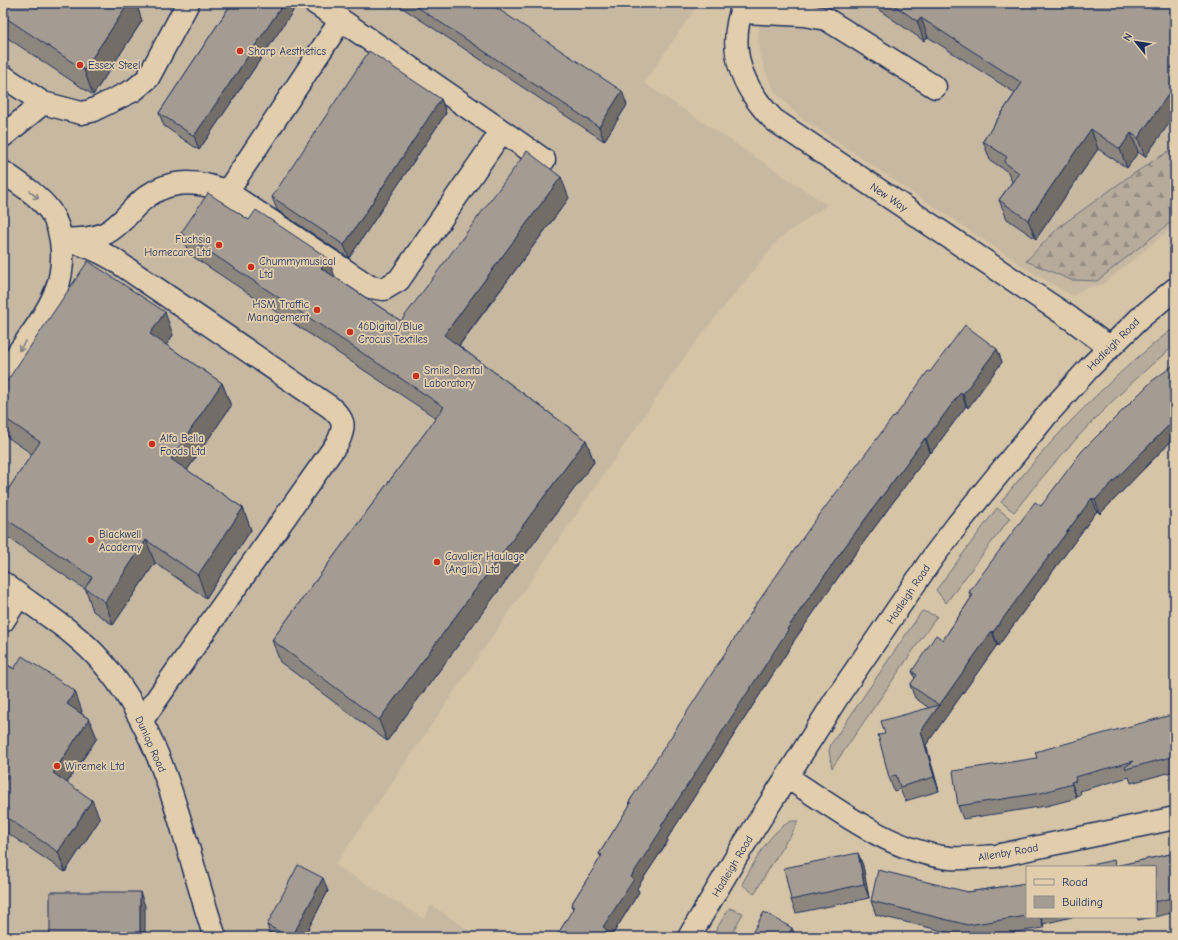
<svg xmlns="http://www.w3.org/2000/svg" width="1178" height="940" viewBox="0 0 1178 940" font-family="'Comic Neue',sans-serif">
	<defs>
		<pattern id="forest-firs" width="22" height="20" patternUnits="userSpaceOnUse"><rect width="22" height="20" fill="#b7ac9b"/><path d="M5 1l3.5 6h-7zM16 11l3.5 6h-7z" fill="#948c82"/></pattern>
	</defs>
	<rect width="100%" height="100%" fill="#d6c4a7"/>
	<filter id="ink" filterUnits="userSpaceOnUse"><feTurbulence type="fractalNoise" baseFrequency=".025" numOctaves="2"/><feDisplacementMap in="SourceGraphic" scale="8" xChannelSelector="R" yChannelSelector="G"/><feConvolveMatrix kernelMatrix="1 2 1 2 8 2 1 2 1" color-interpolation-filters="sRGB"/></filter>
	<g filter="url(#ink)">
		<path fill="#c7b8a1" d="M3 3H699L644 83 827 205 780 238 691 348 335 865 424 919 431 905 479 937H3Z
			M766 3H1175V225L1106 282 1101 285 1085 288 1073 296 1035 274 800 117 775 92 767 76 760 55 758 36 760 21Z"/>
		<path fill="#b7ac9b" stroke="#696e7c" d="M1175 327V345C1115 394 1062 451 1014 512L1001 502C1052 437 1110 377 1175 327Z
			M997 508 1010 518 946 603 936 590Z
			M922 611 937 616 832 768 829 751 831 744Z
			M792 821H798L790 837 786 841 754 894 742 884C754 864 769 830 792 821Z
			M729 908 743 913 730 937H712Z"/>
		<path fill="url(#forest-firs)" stroke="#696e7c" d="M1175 147V219L1097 281 1071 280 1026 261 1059 227 1127 178Z"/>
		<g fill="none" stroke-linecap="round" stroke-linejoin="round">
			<g stroke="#1b2f5e" stroke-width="25">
				<path id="minor" d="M315 3 341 20
					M744 3C726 48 741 87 774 120L1070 318 1109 347
					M741 12 805 15 826 19 935 87
					M3 76 43 103 81 113 91 111 134 90 148 78 188 3
					M502 131 544 160
					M3 136 43 103
					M3 172C19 183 38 195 50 211 65 233 65 267 56 291 45 319 20 349 3 374
					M61 240C76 239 92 240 106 233 119 226 127 215 137 205 163 179 194 178 227 192L370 287 384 289 399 280 502 131 341 20 227 192
					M72 242C87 245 99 251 113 259L330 407C344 419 346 425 338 442L142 720
					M3 583C35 608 76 631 102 662 169 739 183 844 215 937
					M3 621 19 596
					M787 777C835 808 891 852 950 858 965 859 981 857 996 856L1175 818
					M689 937 738 854 838 696 933 557 958 524 1045 417 1090 367 1140 318 1175 289"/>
			</g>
			<use href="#minor" stroke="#e2ceac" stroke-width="22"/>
		</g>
		<path fill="#8d867e" stroke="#1b2f5e" d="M3 3H136L142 21 93 95 3 35Z
			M232 3H290L293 11 199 150 164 126 159 113Z
			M395 3H489L627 105 604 141Z
			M869 3H1175V115L1145 157 1138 152 1127 168 1098 149 1036 239 1007 219 999 200 1012 182 1008 172 990 160 983 141 1015 93 928 37 924 41Z
			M441 99 446 113 349 258 277 210 272 197Z
			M569 198 459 346 586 440 594 462 387 741 280 662 272 640 436 418 189 254 181 233 335 277 401 321Z
			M173 335 166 345 222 383 231 406 187 470 243 508 251 530 206 598 155 563 113 625 93 611 86 590 3 534V497L32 454 3 434V387Z
			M997 349 1002 362 968 408 966 406 931 453 930 452 849 562 793 642V643L667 839 668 841 637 888 639 892 611 937H556L573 910 571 905 601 857 599 854 630 805 629 802 930 372Z
			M1175 364V437L1100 514 1097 511 998 646 997 645 926 745 939 791 905 801 900 789 894 791 889 777 885 734 929 708 915 698 910 685 915 679 912 671 943 640 971 598 969 592 1041 506Z
			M3 662 82 711 81 713 89 719 97 738 67 783 100 819 65 872 3 830Z
			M1175 714V771L1131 783 1129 777 1080 791 1081 794 1076 796 1077 798 1046 806 963 819 958 806 1037 758Z
			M858 853 863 866 869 898 796 913 791 900Z
			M1175 853V912L1155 917V867L1116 866Z
			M1027 883V917H1072L1043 924 1044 928 981 937H968L876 915 871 901 968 892Z
			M328 891 304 937H271L267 925Z
			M1137 917H1153L1138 920Z"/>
		<path fill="#736d67" stroke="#1b2f5e" d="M129 3H136L142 21 93 95 84 70Z
			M284 3H290L293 11 199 150 194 136Z
			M921 18 928 37 924 41 917 21Z
			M622 91 627 105 604 141 599 127Z
			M1168 95 1175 115 1145 157 1138 138Z
			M1175 95V105L1173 98Z
			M441 99 446 113 349 258 344 245Z
			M1091 129 1098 149 1036 239 1028 220Z
			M1131 133 1138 152 1127 168 1120 149Z
			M561 177 569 198 451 356 444 335Z
			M328 258 336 279 321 268Z
			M165 312 173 335 158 357 150 334Z
			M997 349 1002 362 968 408 963 394Z
			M222 383 231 406 179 482 171 459Z
			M961 392 966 406 931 453 926 439Z
			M1175 419V437L1100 514 1095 500Z
			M925 438 930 452 849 562 793 642V643L667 839 668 841 637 888 639 892 611 937H602L603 927 631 877 661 826 787 629 844 548Z
			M586 440 594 462 387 741 379 720Z
			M1092 498 1097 511 998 646 993 632Z
			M243 508 251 530 206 598 198 575Z
			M146 540 155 563 113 625 105 602Z
			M992 631 997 645 926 745 939 791 934 777 921 731Z
			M75 691 82 711 74 724 67 704Z
			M89 719 97 738 60 793 53 773Z
			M1071 782 1076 796 1077 798 1072 784Z
			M92 800 100 819 65 872 58 852Z
			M858 853 863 866 869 898 864 884Z
			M323 878 328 891 304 937H292Z
			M140 892 145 906V937H140Z
			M1040 917H1041L1043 924 1044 928Z
			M792 928 796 937H787Z"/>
		<path fill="#a49c93" stroke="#1b2f5e" d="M3 3H129L84 70 3 16Z
			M232 3H284L194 136 159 113Z
			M411 3H489L622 91 599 127Z
			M891 3H1175V95L1173 98 1168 95 1138 138 1131 133 1120 149 1091 129 1028 220 999 200 1019 173 1004 162 1007 157 983 141 1022 83 921 18 917 21Z
			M369 51 441 99 344 245 272 197Z
			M527 151 561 177 444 335 586 440 379 720 272 640 444 407 181 233 208 193 249 220 256 210 328 258 321 268 401 321Z
			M88 261 165 312 150 334 222 383 171 459 243 508 198 575 146 540 105 602 85 588 92 577 3 517V497L40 442 3 417V387Z
			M965 325 997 349 963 394 961 392 926 439 925 438 844 548 787 629 788 630 661 826 663 827 631 877 634 879 603 927 607 930 602 937H556L574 907 571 905 602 855 599 854 631 803 629 802 756 605 811 526 858 464 893 417 894 418 928 371 930 372Z
			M1175 364V419L1095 500 1092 498 993 632 992 631 921 731 934 777 900 787 896 775 889 777 878 735 885 734 881 721 939 705 910 685 917 675 912 671 936 635 943 640 973 595 969 592 1035 502 1041 506 1082 451 1152 381Z
			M22 656 75 691 67 704 89 719 53 773 92 800 58 852 3 815V785L8 776 3 773V662L14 669Z
			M1175 714V756L1126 769 1125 767 1134 761 1075 777 1076 781 1071 782 1072 784 1041 793 958 806 953 771 1037 758 1035 752Z
			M858 853 864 884 791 900 784 868Z
			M1175 853V897L1155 902V867H1082L1114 860 1115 866Z
			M298 865 323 878 292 937H289L267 925Z
			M878 870 968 892 1027 883V916L968 925 871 901Z
			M50 892H140V937H50Z
			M764 912 792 928 787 937H750Z"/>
		<defs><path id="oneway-shaft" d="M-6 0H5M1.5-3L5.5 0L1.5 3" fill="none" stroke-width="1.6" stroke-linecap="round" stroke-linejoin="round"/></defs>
		<g stroke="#7e7e85">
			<use href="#oneway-shaft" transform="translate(34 195) rotate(40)"/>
			<use href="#oneway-shaft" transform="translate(22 346) rotate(124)"/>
		</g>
	</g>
	<g fill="#c8321e" stroke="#e2ceac" stroke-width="1.5">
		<circle cx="240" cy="51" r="4"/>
		<circle cx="80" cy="65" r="4"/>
		<circle cx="219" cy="245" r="4"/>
		<circle cx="251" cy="267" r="4"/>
		<circle cx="317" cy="310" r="4"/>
		<circle cx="350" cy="332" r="4"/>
		<circle cx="416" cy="376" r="4"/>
		<circle cx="152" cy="444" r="4"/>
		<circle cx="91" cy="540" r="4"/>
		<circle cx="437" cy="562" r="4"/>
		<circle cx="57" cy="766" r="4"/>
	</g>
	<g text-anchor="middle" stroke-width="3.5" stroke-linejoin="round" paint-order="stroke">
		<g font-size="11" fill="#1b2f5e" stroke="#e2ceac" text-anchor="start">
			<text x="248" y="55">Sharp Aesthetics</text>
			<text x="88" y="69">Essex Steel</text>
			<text x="211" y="243" text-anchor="end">Fuchsia<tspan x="211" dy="13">Homecare Ltd</tspan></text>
			<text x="259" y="265">Chummymusical<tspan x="259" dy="13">Ltd</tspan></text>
			<text x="309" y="308" text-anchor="end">HSM Traffic<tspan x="309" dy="13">Management</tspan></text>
			<text x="358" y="330">46Digital/Blue<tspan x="358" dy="13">Crocus Textiles</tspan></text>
			<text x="424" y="374">Smile Dental<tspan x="424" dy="13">Laboratory</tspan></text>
			<text x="160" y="442">Alfa Bella<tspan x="160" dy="13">Foods Ltd</tspan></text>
			<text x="99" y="538">Blackwell<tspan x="99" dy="13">Academy</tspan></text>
			<text x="445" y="560">Cavalier Haulage<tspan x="445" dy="13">(Anglia) Ltd</tspan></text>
			<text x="65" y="770">Wiremek Ltd</text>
		</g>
		<g font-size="11" fill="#1b2f5e" stroke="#e2ceac">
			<text transform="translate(889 197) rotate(34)" y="4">New Way</text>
			<text transform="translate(1113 344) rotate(-45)" y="4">Hadleigh Road</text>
			<text transform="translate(908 594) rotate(-56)" y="4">Hadleigh Road</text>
			<text transform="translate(151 744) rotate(66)" y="4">Dunlop Road</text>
			<text transform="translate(1008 852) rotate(-10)" y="4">Allenby Road</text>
			<text transform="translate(732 866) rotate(-59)" y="4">Hadleigh Road</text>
		</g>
	</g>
	<rect width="1178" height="940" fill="none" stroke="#e2ceac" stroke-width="16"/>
	<rect x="8" y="8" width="1162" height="924" fill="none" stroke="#1b2f5e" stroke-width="1.5" filter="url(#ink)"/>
	<rect x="1026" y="866" width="130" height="52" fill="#e2ceac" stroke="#928e8d"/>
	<rect x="1034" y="879" width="20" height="6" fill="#e2ceac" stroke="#928e8d"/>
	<text x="1062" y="886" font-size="12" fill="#1b2f5e">Road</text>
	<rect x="1034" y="896" width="20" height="12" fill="#a49c93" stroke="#928e8d"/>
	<text x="1062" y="906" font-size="12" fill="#1b2f5e">Building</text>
	<g transform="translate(1136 42) rotate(300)" stroke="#e2ceac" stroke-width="3" paint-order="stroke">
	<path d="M0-3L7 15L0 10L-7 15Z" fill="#1b2f5e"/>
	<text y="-6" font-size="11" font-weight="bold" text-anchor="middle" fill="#1b2f5e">N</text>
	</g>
</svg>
